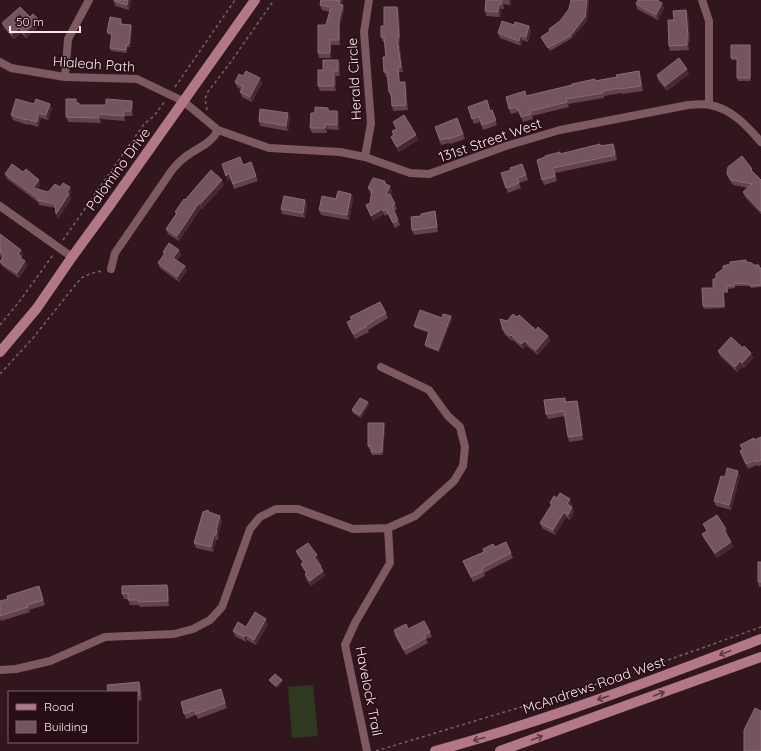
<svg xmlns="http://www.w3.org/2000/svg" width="761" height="751" viewBox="0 0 761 751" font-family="Quicksand,sans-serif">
	<rect width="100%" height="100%" fill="#31161e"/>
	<path fill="#2f391f" d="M313 685 318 736 292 738 288 687Z"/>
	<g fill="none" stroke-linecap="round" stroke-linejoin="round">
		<path stroke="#7a6168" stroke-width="1.5" stroke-dasharray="3 3" stroke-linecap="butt" d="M175 87 235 0
			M207 110 205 99 207 93 230 63 274 0
			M63 240 144 124 154 116 165 101
			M0 325 19 302 53 255
			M0 374 33 338 81 278 92 273 102 271
			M376 751 623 676 761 627"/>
		<path stroke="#7d5962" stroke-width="8" d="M702 0 709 21V104
			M0 62 11 68 65 77 137 79 183 101 218 130 269 148 340 152 365 157 410 173 429 174 506 146 560 130 688 105C695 105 703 103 710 105 732 109 747 126 761 142
			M65 77 68 39 89 0
			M365 157 371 123 364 32 369 0
			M0 206 72 257
			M111 269 115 253 172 170C178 163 184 157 191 153 202 146 212 142 218 130
			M0 670 16 669 50 661 105 637 174 634 193 629 210 620 222 607 250 529 260 517 276 509H298L353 529 388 528 415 516 454 481 463 466 465 447 460 427 448 416 429 390 381 367
			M367 751 345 645 355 623 390 563 388 528"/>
		<path stroke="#b27888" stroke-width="10" d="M0 352 37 308 72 257 110 205 255 0
			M435 751C546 721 653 680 761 639
			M500 751 761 657"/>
	</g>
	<path fill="#63424c" d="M114 0H131L129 10 115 6 114 1Z
		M320 0H343L341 5 344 10 340 25V45H331V58H319L318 53 330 12 322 10 320 5 321 2Z
		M486 0H511L510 5 504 4V9H501L500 17 486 16 485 11Z
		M638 0H659V1L662 3 664 8 658 20 637 9 636 4Z
		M589 1 587 21 572 38 550 51 542 40 541 37 550 31 549 29Z
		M397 7 399 12 400 42H399L403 72H399L400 82 406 87 408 110 393 111 392 106 391 97 389 92 388 77H386L384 72 386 57 384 42H383L381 37 384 26Z
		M686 10 688 15 690 42H689V50L670 51 669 46 674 20Z
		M30 17 39 20 40 25 26 38 21 33 14 39 4 28 2 23Z
		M122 21V24L131 25 132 28 130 47H127V53L111 51 110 48 112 35H108L107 32Z
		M514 25 529 26 531 31 528 42 522 40 521 46 500 38 498 33Z
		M750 45 751 47V81H738L737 78V60H732L731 58Z
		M338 60 340 65V76H336V91H320L318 86 323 70Z
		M639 71 641 76 643 91 622 94 621 93 604 96V98L568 104 569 107 532 116 533 119 523 122 520 114 519 115 518 112 511 114 509 109 526 96 595 81 617 77Z
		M689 74 667 91 658 80 657 75Z
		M243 76 262 83 252 102 242 97 240 92 241 90 237 87 235 82Z
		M132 101 133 106V116H125V121L101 119V123L68 122 66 117 77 103 80 105H106Z
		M34 104 52 109 48 120 41 118 38 127 28 124V125L13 120 11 115Z
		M468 107 490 111 492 110 497 125 483 130 480 122 474 124Z
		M328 108 329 111H337L339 116V130L327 129V133H312L310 128 315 113Z
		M288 113 290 118 288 131 260 126 259 121Z
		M457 118 465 139 450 144 449 143 441 145 435 127Z
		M393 122 416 135 418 140 399 152 393 142 391 137 393 135 392 131 396 129Z
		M600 144 601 146 613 144 615 148 617 160 555 173 557 181 544 185 542 180 561 154Z
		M251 162 258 181 234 189 230 178 228 181 222 164 243 165Z
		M522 164 528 180 519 183 521 188 508 193 501 173 511 170Z
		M753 172 761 180V214L745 197 743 192 748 188 733 185 729 179 727 174Z
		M5 174 40 185 38 189 48 192 60 187H70L71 192 70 195 71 199 58 219 56 214V208L39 205 38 202 7 179Z
		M385 181 386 184 392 191 390 195 397 209 394 211 400 225 395 228 388 214 385 216 384 214 373 221 366 205 370 203 371 194 370 193 368 188Z
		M224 185 202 209 201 208 179 241 168 234 166 229 176 214 175 212 185 200Z
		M351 194 353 199 349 220 321 215 319 210 336 199Z
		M305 200 307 205 305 218 282 214 281 209Z
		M435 211 436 216 438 232 414 235 412 230 421 216Z
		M0 234 21 250 23 255 22 257 23 260 25 261 27 266 19 278 2 266 0 262V261L2 258 0 256Z
		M179 250 181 255 177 260 185 266 187 271 179 282 160 268 158 263 164 255 163 252Z
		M746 260 747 262 752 263 753 265 761 268V287L751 288 750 286H735V288L728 289V293H724L725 308 704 309 703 306 713 288 716 279Z
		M386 313 388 318 368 330 369 332 355 339 347 322 351 320 350 317Z
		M451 316 452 319 439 352 426 347 425 345 429 333 415 328 414 326 442 318Z
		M517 317 536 330 548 336 550 341 538 355 527 346 523 349 513 340 512 341 505 335 503 330 507 321Z
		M743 348 751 353 753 358 744 368 742 366 737 372 720 356 718 351Z
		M565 398 566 402 579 406 583 440 569 442 568 437 565 416 548 419 546 414Z
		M369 405 361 418 353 413 352 410Z
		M384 423 385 426 383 455H372L371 452V449H369L368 446Z
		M761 437V465L758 467 757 465 748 469 740 451 742 450 740 445Z
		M740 476 731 510 716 506 714 501Z
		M557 498 572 504 571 506 572 507 574 512 570 520 566 517 555 535 542 528 540 523 551 506 550 503Z
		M209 512 222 521 218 534 219 536 218 540H216L213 552 196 548 194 543Z
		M703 524 728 534H726L733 547 717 558 704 539 702 534 706 531Z
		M495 547 511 553 513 558 484 573 485 576 473 582 463 561 484 552 483 549Z
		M296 551 319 560 318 561 321 566 325 576 311 586 306 579 305 574 306 573 303 569 301 564 303 563 298 556Z
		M761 562V587H759L758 582Z
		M167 585 169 590V606L140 607 139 605H130L128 599H124L122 594Z
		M39 586 45 605 29 610 30 612 1 621 0 619V601L8 599Z
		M268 624 256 645 247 640 246 642 235 636 233 631 246 627Z
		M408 629 430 632 432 637 426 639 428 643 406 655 395 636 394 630Z
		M269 680H282V682L277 688 270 682Z
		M139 682 141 687 142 700 137 701V692Z
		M221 689 227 708 198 719 196 715 186 719 181 702Z"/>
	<path fill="#482932" d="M128 0H131L129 10 127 5Z
		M340 0H343L340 9 339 4Z
		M502 0 504 4V9L502 4Z
		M509 0H511L510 5Z
		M587 0H589V1L587 21 572 38 571 35Z
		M662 3 664 8 658 20 656 15Z
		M499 4 501 9 500 17 498 12Z
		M343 5 344 10 340 25V45L339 40V20Z
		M397 7 399 12 400 42 399 37Z
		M686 10 688 15 690 42 688 37Z
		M39 20 40 25 26 38 24 33Z
		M131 25 132 28 130 47 129 44Z
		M529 26 531 31 528 42 526 37Z
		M19 28 21 33 14 39 12 34Z
		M521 35 522 40 521 46 519 41Z
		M397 37 399 42 403 72 401 67Z
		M687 37 689 42V50L687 45Z
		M330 40 331 45V58L330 53Z
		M127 44V53L126 50Z
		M750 45 751 47V81L750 78Z
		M338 60 340 65V76L338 71Z
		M398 67 399 72 400 87 399 82Z
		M687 69 689 74 667 91 665 86Z
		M334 71 336 76V91L334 86Z
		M639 71 641 76 643 91 641 86Z
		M260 78 262 83 252 102 250 97Z
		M405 82 406 87 408 110 406 105Z
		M132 101 133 106V116L131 111Z
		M50 104 52 109 48 120 46 115Z
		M124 111 125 116V121L124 116Z
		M337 111 339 116V130L337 125Z
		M39 113 41 118 38 127 37 122Z
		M288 113 290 118 288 131 286 126Z
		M99 114 101 119V123L99 118Z
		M326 124 327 129V133L325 128Z
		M416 135 418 140 399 152 397 147Z
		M613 144 615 148 617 160 615 155Z
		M229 173 230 178 228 181 226 176Z
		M39 180 40 185 35 193 33 188Z
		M222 180 224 185 202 209 200 204Z
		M390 186 392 191 388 200 386 195Z
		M70 187 71 192 70 195 71 199 58 219 56 214 67 192Z
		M351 194 353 199 349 220 347 215Z
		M305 200 307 205 305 218 303 213Z
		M199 203 201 208 179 241 177 236Z
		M382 209 384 214 373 221 371 216Z
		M21 250 23 255 22 257 23 261 22 263 18 254Z
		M179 250 181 255 175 263 173 258Z
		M25 261 27 266 19 278 17 273Z
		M185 266 187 271 179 282 177 277Z
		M723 291 724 293 725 308 724 306Z
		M451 316 452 319 439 352 438 350Z
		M511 335 513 340 512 341 510 336Z
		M548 336 550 341 538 355 536 350Z
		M525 341 527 346 523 349 521 344Z
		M751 353 753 358 744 368 742 363Z
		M740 361 742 366 737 372 735 367Z
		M577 401 579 406 583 440 582 435Z
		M368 402 369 405 361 418 360 415Z
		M384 423 385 426 383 455 382 452Z
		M738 471 740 476 731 510 729 505Z
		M570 499 572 504 569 509 567 504Z
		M572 507 574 512 570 520 568 515Z
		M564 512 566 517 555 535 553 530Z
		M220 516 222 521 218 534 219 536 218 540 216 535V530Z
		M726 529 728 534 725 535 724 530Z
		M214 535 216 540 213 552 211 547Z
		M731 542 733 547 717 558 715 553Z
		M317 555 319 560 316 562 314 557Z
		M321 566 325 576 311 586 310 581Z
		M167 585 169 590V606L168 601Z
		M266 619 268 624 256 645 254 640Z
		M246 635 247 640 246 642 244 637Z
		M282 680V682L277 688 276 686Z
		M139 682 141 687 142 700 140 695Z"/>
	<path fill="#74545d" stroke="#896b74" d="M114 0H128L127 5 114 1Z
		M321 0H340L339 4 343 5 339 20V40H330V53H318V25H326L331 7 320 5Z
		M486 0H502V4H499L498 12 485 11Z
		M571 0H587L585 17 571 35 548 48 541 37 550 31 549 29 560 21 569 9Z
		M638 0H656L662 3 656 15 636 4Z
		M20 7 30 17 33 14 39 20 24 33 19 28 12 34 2 23Z
		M384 7H397L399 37H397L401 67H398L399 82H405L406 105 392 106 391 92H389L387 72H384L383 57H386L384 37H381V26H384Z
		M686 10 688 37H687V45L669 46 668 20H674L673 11Z
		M110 17 121 19 120 24 131 25 129 44H127L126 50 110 48 112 33 107 32Z
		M502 21 514 25 515 22 529 26 526 37 521 35 519 41 498 33Z
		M731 45H750V78H737V58H731Z
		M679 58 687 69 665 86 657 75Z
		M323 60H338V71H334V86H318V70H323Z
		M246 71 260 78 250 97 240 92 243 87 235 82 239 74 243 76Z
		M639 71 641 86 620 89V88L602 91 603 93 566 99 567 102 530 111 531 114 521 117 519 109 517 110 516 107 509 109 506 97 525 91 526 96 572 85V84L595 79V81L617 77 616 75Z
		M16 99 34 104 36 99 50 104 46 115 39 113 37 122 26 119V120L11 115Z
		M66 99H76V103H79V105H106V99L132 101 131 111H124V116L99 114V118L66 117Z
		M487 100 490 111 492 110 496 120 482 125 479 116 472 119 468 107Z
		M315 107 328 108V111H337V125L326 124 325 128H310L311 113H315Z
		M260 109 288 113 286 126 259 121Z
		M404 115 416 135 397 147 391 137 394 135 392 131 397 129 393 122Z
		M457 118 463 134 448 139V138L440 140 435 127Z
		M600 144V146L613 144 615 155 553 168 555 176 542 180 537 160 545 157V156L560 152V154Z
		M742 156 752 169 751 170 761 180V211L743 192 752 184 731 180 727 174 728 167Z
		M240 157 243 165 251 162 256 176 233 184 229 173 226 176 222 164Z
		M12 164 23 172 26 169 39 180 33 188 48 192 55 184 60 187 63 183 70 187 67 192 69 194 56 214 55 204 37 200 38 198 5 174Z
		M522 164 526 175 517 178 519 183 506 188 501 173 511 170 510 168Z
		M211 170 222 180 200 204 199 203 177 236 166 229 177 213 175 212 184 199 185 200Z
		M373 178 385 181 384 183 390 186 386 195 390 194 395 204 392 206 398 220 393 223 386 209 383 211 382 209 371 216 366 205 370 203 372 190 368 188Z
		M338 191 351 194 347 215 319 210 322 196 336 199Z
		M284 196 305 200 303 213 281 209Z
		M435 211 437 227 412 230 411 217 421 216V214Z
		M0 234 21 250 18 254 21 256 20 258 25 261 17 273 0 262 4 255 0 252Z
		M169 243 179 250 173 258 185 266 177 277 158 263 165 253 163 252Z
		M746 260V262L752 263 753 265H759V268H761V285L750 286V284L734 283V286H727V291H723L724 306H703L702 288H713V279H716V274L723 269V266L730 264V262Z
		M380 302 386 313 366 325 367 326 353 334 347 322 352 320 350 317Z
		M420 310 442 318 443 314 451 316 438 350 425 345 429 331 414 326Z
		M513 314 517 317 519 315 536 330 538 327 548 336 536 350 525 341 521 344 511 335 510 336 503 330 500 319 507 321Z
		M731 337 743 348 744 346 751 353 742 363 740 361 735 367 718 351Z
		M360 398 368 402 360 415 352 410Z
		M565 398V402L577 401 582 435 568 437 564 411 546 414 544 400Z
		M368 423H384L382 452H371V446H368Z
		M761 437V460L756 462 755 460 746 464 740 451 743 449 740 445 754 438 755 440Z
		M727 468 738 471 729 505 714 501 721 476 725 477Z
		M560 493 570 499 567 504 572 507 568 515 564 512 553 530 540 523 552 504 550 503 554 496 557 498Z
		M208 510 209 512 220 516 216 530 217 531 216 535H214L211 547 194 543 203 512Z
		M717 515 726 529 724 530 731 542 715 553 702 534 708 531 703 524Z
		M506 542 511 553 482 568 483 571 471 577 463 561 484 552 483 549 493 544 495 547Z
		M308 543 317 555 314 557 321 566 320 567 323 571 310 581 305 574 307 572 301 564 304 562 296 551Z
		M758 562H761V582H758Z
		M167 585 168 601 138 602V600H128V593L122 594V586Z
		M39 586 43 600 27 605 28 607 0 616V601L8 599 7 596Z
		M255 612 266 619 254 640 246 635 244 637 233 631 238 622 246 627Z
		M424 621 430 632 424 635 426 638 404 650 394 630 406 624 408 629Z
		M275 674 282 680 276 686 269 680Z
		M139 682 140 695 137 696V692H108L107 685Z
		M221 689 225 703 196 714 195 710 184 714 181 702Z
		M755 708 761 711V751H744V730Z"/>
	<defs><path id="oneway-shaft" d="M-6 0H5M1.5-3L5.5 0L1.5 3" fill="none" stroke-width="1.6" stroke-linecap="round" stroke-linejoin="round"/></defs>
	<g stroke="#5f3843">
		<use href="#oneway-shaft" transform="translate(725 653) rotate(159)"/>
		<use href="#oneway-shaft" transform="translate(659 694) rotate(-20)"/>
		<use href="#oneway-shaft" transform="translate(603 698) rotate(161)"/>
		<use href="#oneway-shaft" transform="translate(537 738) rotate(-20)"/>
		<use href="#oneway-shaft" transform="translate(479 739) rotate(165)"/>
	</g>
	<g text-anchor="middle" stroke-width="3.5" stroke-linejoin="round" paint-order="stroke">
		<g font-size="14" fill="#fbe7ec" stroke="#270d15">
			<text transform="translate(94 64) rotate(4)" y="5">Hialeah Path</text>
			<text transform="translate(354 79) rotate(-93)" y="5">Herald Circle</text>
			<text transform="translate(490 140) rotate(-19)" y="5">131st Street West</text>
			<text transform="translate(118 169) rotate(-54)" y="5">Palomino Drive</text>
			<text transform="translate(594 685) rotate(-19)" y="5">McAndrews Road West</text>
			<text transform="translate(369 691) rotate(79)" y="5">Havelock Trail</text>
		</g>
	</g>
	<rect x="8" y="691" width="130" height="52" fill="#270d15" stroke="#7c646b"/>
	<rect x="16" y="704" width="20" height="6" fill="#b27888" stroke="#7c646b"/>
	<text x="44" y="711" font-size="12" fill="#fbe7ec">Road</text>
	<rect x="16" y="721" width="20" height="12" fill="#74545d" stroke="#7c646b"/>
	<text x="44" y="731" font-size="12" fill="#fbe7ec">Building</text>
	<path d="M10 26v6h70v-6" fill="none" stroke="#fbe7ec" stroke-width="2"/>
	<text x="16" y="26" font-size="12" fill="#fbe7ec" stroke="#270d15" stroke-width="3" paint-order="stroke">50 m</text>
</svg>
